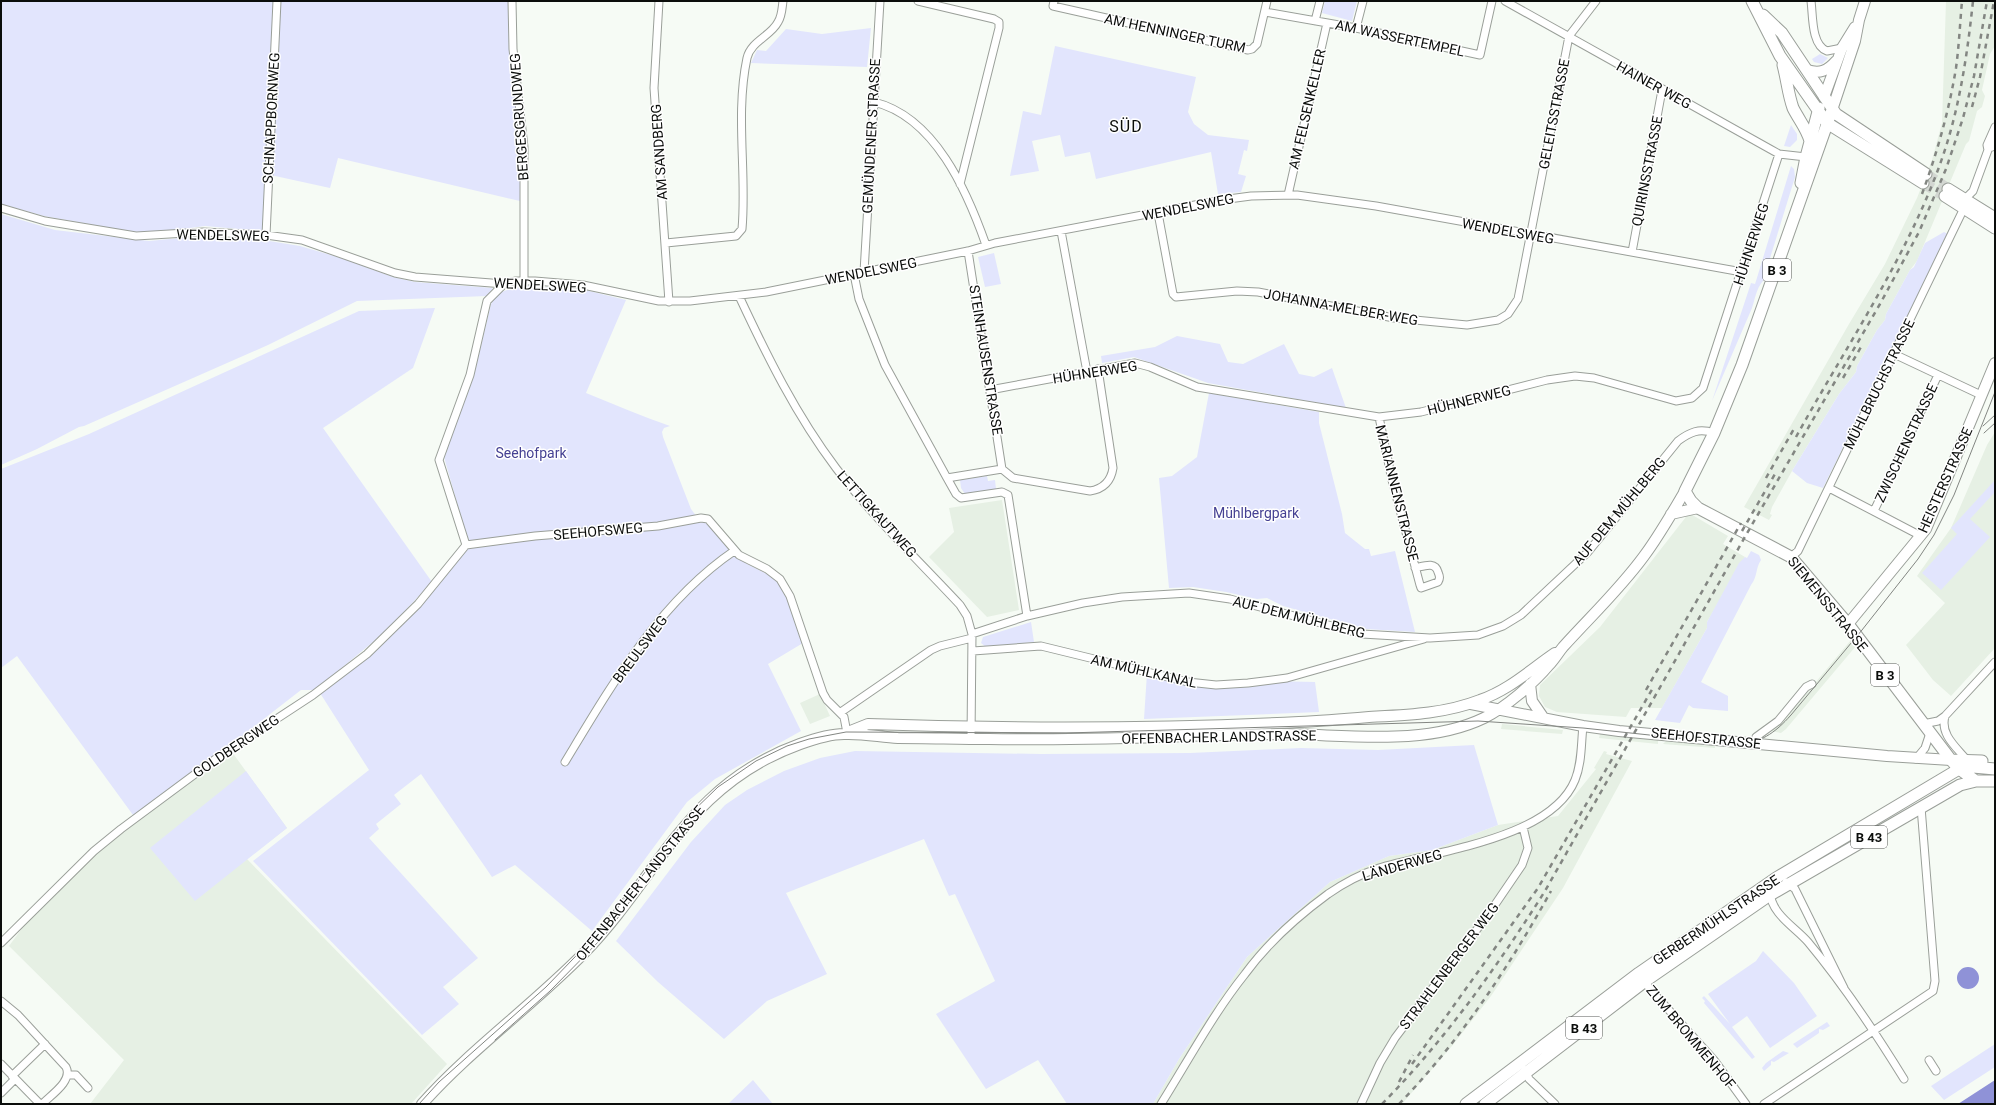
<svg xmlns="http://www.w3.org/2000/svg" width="1996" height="1105" viewBox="0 0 1996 1105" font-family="Roboto,sans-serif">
	<rect width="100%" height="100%" fill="#f6fbf5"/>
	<path fill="#e6f0e4" d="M1946 1H1995V46L1990 54 1982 90 1985 96 1982 107 1977 111 1969 141 1966 144 1917 261 1910 270 1886 314 1885 320 1877 330 1857 366 1856 372 1839 394 1792 471 1772 507 1770 514 1772 515 1769 520 1744 507 1849 324 1885 264 1917 198 1932 160 1942 123Z
		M1995 432V648L1951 696 1933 680 1906 645 1945 603 1917 576 1951 528 1987 445Z
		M1002 500 1019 610 987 617 929 557 954 532 949 508Z
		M1689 513 1728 536 1723 544 1745 557 1707 622V628L1662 708H1631L1626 717 1557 712 1545 707 1539 696 1540 685 1600 627Z
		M1851 640 1856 646 1786 729 1781 733 1770 731 1784 720Z
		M820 694 830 716 810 724 800 703Z
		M1502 724 1563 730 1562 734 1501 729Z
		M1600 734 1658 738V744L1599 738Z
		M1667 740 1715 745V748L1663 744Z
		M1604 751 1607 752 1606 754 1632 761 1563 888 1491 996 1452 1046 1402 1104H1153L1179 1059 1247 957 1330 882 1389 856 1432 850 1498 825 1558 816 1596 769 1594 768Z
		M232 752 287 828 247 859 447 1064 411 1104H90L124 1060 9 946 34 912 95 853 146 812Z"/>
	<path fill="#e2e5fd" d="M1 1H508L521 166 520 201 338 158 330 188 266 174 263 231 205 226 152 233 126 231 44 216 1 204Z
		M1325 1H1357L1352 21 1322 13Z
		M871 28 867 67 751 63 757 50 766 51 786 29 822 34Z
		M1055 46 1196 77 1188 112 1194 124 1208 135 1249 140 1247 151 1244 150 1238 174 1246 176 1241 192 1218 194 1211 152 1096 179 1090 152 1065 157 1060 135 1032 141 1039 171 1010 176 1023 111 1041 115Z
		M1820 54 1828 58 1822 64 1814 62 1812 59Z
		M1791 125 1797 134V140L1790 147 1784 146Z
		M1791 166 1794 169 1795 177 1763 281C1756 289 1755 299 1752 308L1712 401 1751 283 1755 284 1756 281Z
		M1 214 55 230 149 241 191 237 263 240 300 246 341 258 393 277 415 282 493 288 487 296 357 301 268 345 84 426 79 427 37 449 1 465Z
		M1944 232 1948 234 1823 488 1807 483 1792 471 1839 394 1856 372 1857 366 1877 330 1885 320 1886 314 1910 270 1914 267 1925 243Z
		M994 253 1001 284 985 287 978 257Z
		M527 286 585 290 626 300 586 393C614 404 641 416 670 426L664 428 662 432 663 437 691 509 697 517 648 525 470 542 465 531 444 457 474 375 491 304C498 289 513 288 527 286Z
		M435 308 413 368 323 428 432 582 385 632 315 690H301L234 742 133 815 17 656 1 668V469L89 434 359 311Z
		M1177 336 1220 344 1228 362 1243 364 1284 344 1299 374 1314 377 1332 368 1346 408 1208 383 1134 357 1102 363 1101 356 1155 347Z
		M1209 393 1319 412V423L1342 514 1345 533 1365 549H1369L1371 556 1395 551 1415 632 1366 629 1283 606 1267 598 1257 599 1226 592 1193 587 1169 588 1159 478 1172 476 1197 457Z
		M987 476 988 481 995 480 996 489 965 494 961 488 960 480Z
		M1995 480V492L1970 519 1990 537 1941 590 1922 573 1957 534 1951 528Z
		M705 522 734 555 747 564 775 578 788 598 803 643 768 664 801 731 715 779 687 802 592 931 515 865 492 877 421 774 394 795 401 804 376 824 379 829 369 838 478 958 443 987 459 1004 422 1035 253 861 369 770 320 693 391 636 422 603 469 546Z
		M1751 551 1759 555 1761 560C1755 569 1758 576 1751 585L1701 682 1728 696V711L1693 708 1689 705 1680 723 1655 720 1707 628V622L1739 563 1745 557 1747 558Z
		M1031 622 1034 642 986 647 981 643 983 637Z
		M1147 673 1202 685 1266 681 1315 682 1319 712 1144 719Z
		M1474 745 1498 825 1432 850 1389 856 1330 882 1247 957 1179 1059 1153 1104H1067L1038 1060 986 1089 936 1014 995 981 955 894 949 896 924 839 786 893 827 974 767 1001 724 1039 658 982 616 941 691 842 725 805 747 790 784 771 820 758 855 751 1041 754 1190 753 1301 748 1378 750Z
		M246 771 287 828 195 901 150 848Z
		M1763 951 1794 983 1817 1016 1770 1048 1747 1016 1732 1027 1755 1057 1752 1059 1704 1003 1705 1001 1702 998 1704 996 1730 1024 1708 994 1756 961Z
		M1827 1022 1830 1026 1823 1030 1819 1029V1033L1797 1048 1793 1044Z
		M1995 1044V1067L1944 1100 1931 1086Z
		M1783 1051 1789 1053 1774 1062 1771 1061V1065L1764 1071 1762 1068 1766 1063Z
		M753 1080 773 1104H728Z"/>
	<path fill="#8f92d7" d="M1957 978a11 11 0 1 1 22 0a11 11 0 1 1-22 0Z
		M1995 1080V1104H1958Z"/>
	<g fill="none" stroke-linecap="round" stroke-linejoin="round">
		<path stroke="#d3d7d2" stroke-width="11" stroke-dasharray="11 5.5" stroke-linecap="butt" d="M1926 174 1948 189
			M1923 183 1945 196"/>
		<g stroke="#9a9f99" stroke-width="9">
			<path id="street" d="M512 1 513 49 524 147V281
				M659 1 654 88 669 302
				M918 1 994 19 999 22V28L960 184
				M1054 1 1053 6 1248 50 1252 49 1257 44 1267 1
				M1505 1 1770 149 1779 154 1806 157
				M1811 1C1813 15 1811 45 1827 51L1842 48
				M1265 12 1356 28 1480 55 1492 1
				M1315 21 1320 1
				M1356 28 1363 1
				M874 102C935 117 967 191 986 245
				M1992 147 1995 141
				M1288 195 1327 23
				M1962 198 1968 196 1973 191 1988 150 1987 145 1995 127
				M1 208 45 221 136 236 203 232 266 235 302 240 395 273 415 277 504 284 515 281H535L583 285 659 301H690L766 292 968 251 995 243 1221 200 1251 196 1297 195 1376 206 1742 272
				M1158 213 1173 294 1176 297 1237 291 1258 292 1394 318 1467 325 1498 320 1508 314 1518 299 1569 36 1596 1
				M1061 231 1087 372
				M266 235 277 1
				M666 243 736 236 742 229C747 173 735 115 747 58 751 41 771 36 778 22 782 16 782 8 783 1
				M968 251 1002 469
				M1632 252 1662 90
				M864 272 880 1
				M854 274 859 299 885 365 947 478 1002 469
				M739 296C767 356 796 415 836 468 873 517 918 560 960 605L967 616 972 634 971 739
				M1894 354 1981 395
				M990 390 1135 363 1150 367 1197 387 1379 417 1421 412 1547 380 1575 376 1594 378 1676 401 1692 398 1703 388 1779 154
				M1379 417 1392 480 1420 585 1421 588 1438 582C1440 578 1440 577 1438 572 1435 561 1424 566 1415 568
				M1002 469 1013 478 1090 491C1103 489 1111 481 1113 468L1098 369
				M947 478 956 494 961 498 1002 492 1008 495 1027 616
				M1829 488 1921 536
				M1874 511 1938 375
				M466 545 535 536 658 526 701 518 708 519 739 555 767 569 780 579 790 596 823 693 827 700 844 717 847 733
				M466 545 439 460 470 375 487 301 504 284
				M1791 557 1798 551 1964 208
				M972 634 1027 616 1083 603 1122 597 1189 593 1230 599 1362 634 1430 638 1478 635 1503 626 1521 615 1588 552 1678 441C1690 432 1699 428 1714 433
				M973 651 1041 646 1188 682 1216 685 1248 683 1287 678 1424 639
				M841 712 931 650 940 646 972 638
				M1945 716C1940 734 1955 746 1966 759
				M1923 724 1938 721 1945 716 1995 662
				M1756 737 1778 721 1806 687 1812 684
				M1916 759 1925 748 1930 733
				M565 762C611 686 659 602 734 551
				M1786 882 1795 889 1844 988
				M1770 892C1771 914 1795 927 1808 942 1844 985 1875 1032 1904 1079
				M1 943 94 851 121 829 214 760 313 695 367 654 418 604 466 545
				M1644 979 1649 988 1714 1060 1746 1104
				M1 1001 18 1015 66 1067C73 1081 51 1095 42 1104
				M1929 1060 1936 1071
				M1 1064 40 1104
				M1525 1070 1529 1079 1555 1104
				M68 1075H76L88 1088
				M12 1076 45 1044
				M1 1093 15 1079
				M1161 1104C1188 1061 1213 1014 1245 974 1267 944 1298 916 1328 894 1344 883 1361 874 1379 868 1435 851 1551 839 1575 780 1582 763 1581 744 1583 726
				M1361 1104 1380 1063 1395 1038 1490 912 1522 865 1528 848 1523 827
				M1764 1104 1933 991 1935 981 1921 807"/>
		</g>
		<g stroke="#9a9f99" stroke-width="12">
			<path id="secondary" d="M1807 70C1820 74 1827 71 1836 61
				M1824 97 1842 48 1855 27
				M1832 110 1855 41 1859 20 1865 1
				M1671 514 1698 508
				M1848 624 1926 529 1995 363
				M1530 684 1532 701 1543 717
				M1471 704 1583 726 1619 731 1887 756 1951 760
				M848 732 868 724C1011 729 1155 729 1299 722 1322 721 1346 719 1369 717 1407 715 1444 714 1480 700 1509 690 1530 670 1555 653
				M422 1104C471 1049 532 1006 584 953 660 875 686 785 800 744 814 739 829 734 844 734 862 733 880 737 898 738 928 738 959 739 989 739 1086 741 1183 735 1280 734 1344 734 1424 747 1484 718 1505 708 1534 683 1549 665 1554 660 1558 653 1563 647 1590 617 1620 589 1644 556 1659 536 1672 513 1685 491"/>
		</g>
		<g stroke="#9a9f99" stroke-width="13">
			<path id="primary" d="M1752 1 1780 56 1827 123 1923 183
				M1763 15 1782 33 1836 114 1926 174
				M1783 65C1787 80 1788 94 1793 108 1799 120 1807 129 1810 141
				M1832 110 1742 365 1714 433 1685 491 1691 501 1698 508 1791 557 1848 624 1951 760 1959 769 1976 781
				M1801 183 1806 157 1819 108
				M1948 189 1995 218
				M1945 196 1995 228
				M1951 760 1982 761
				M1466 1104 1639 973 1776 878 1959 769 1973 767 1995 769
				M1485 1104 1644 982 1770 895 1960 785 1976 781H1995"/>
		</g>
		<use href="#street" stroke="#fff" stroke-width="7"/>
		<use href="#secondary" stroke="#fff" stroke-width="10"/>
		<use href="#primary" stroke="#fff" stroke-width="11"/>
		<path stroke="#838682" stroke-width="1" d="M1983 426 1995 415
			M1984 433 1995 423
			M495 1040 550 991 605 935 634 896
			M419 1104 439 1082 546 987 599 932 689 815 718 787 756 761 787 746 809 739 846 732 1066 733 1478 721 1583 728 1735 744C1760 744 1775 733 1791 715L1862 630 1918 559 1934 535 1954 495 1995 392"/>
		<path stroke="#838682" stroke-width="2.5" stroke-dasharray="5 5" stroke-linecap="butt" d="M1972 107 1980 77 1994 1
			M1922 194C1937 153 1949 111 1956 68 1959 46 1960 23 1962 1
			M1843 378 1861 347
			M1796 437C1845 348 1904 262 1939 167 1959 113 1967 57 1973 1
			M1766 478 1795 427
			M1742 531 1775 474
			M1646 690 1741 523
			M1412 1064 1538 888 1654 686
			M1399 1082 1413 1055
			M1382 1104C1445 1040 1497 967 1545 891L1746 535 1880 304 1919 232 1946 169 1963 118 1974 76 1987 1
			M1399 1104C1460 1041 1509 967 1551 891"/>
	</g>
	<g text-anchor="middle" stroke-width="3" stroke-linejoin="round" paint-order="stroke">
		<g fill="#fff" stroke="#545654" stroke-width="1">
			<rect x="1763" y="259" width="28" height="22" rx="3"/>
			<rect x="1871" y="664" width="28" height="22" rx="3"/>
			<rect x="1851" y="826" width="36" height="22" rx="3"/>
			<rect x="1566" y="1017" width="36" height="22" rx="3"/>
		</g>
		<g font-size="13" font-weight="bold" fill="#0b0d0b">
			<text x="1777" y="275">B 3</text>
			<text x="1885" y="680">B 3</text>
			<text x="1869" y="842">B 43</text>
			<text x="1584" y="1033">B 43</text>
		</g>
		<g font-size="14" fill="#0b0d0b" stroke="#fff">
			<text transform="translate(1175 33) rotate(12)" y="5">AM HENNINGER TURM</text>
			<text transform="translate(1400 38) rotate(12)" y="5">AM WASSERTEMPEL</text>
			<text transform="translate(1654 85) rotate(29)" y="5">HAINER WEG</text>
			<text transform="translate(1307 109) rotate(-77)" y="5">AM FELSENKELLER</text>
			<text transform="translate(1554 114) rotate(-79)" y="5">GELEITSSTRASSE</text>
			<text transform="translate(519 117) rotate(-94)" y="5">BERGESGRUNDWEG</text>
			<text transform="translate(271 118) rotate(-87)" y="5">SCHNAPPBORNWEG</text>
			<text transform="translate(871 136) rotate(-87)" y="5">GEMÜNDENER STRASSE</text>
			<text transform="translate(659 152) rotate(-94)" y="5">AM SANDBERG</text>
			<text transform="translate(1647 171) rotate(-79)" y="5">QUIRINSSTRASSE</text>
			<text transform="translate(1188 207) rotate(-11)" y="5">WENDELSWEG</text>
			<text transform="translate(1508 231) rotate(10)" y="5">WENDELSWEG</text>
			<text transform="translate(223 235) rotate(1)" y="5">WENDELSWEG</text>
			<text transform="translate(1751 244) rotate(-72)" y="5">HÜHNERWEG</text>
			<text transform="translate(871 271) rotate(-11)" y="5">WENDELSWEG</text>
			<text transform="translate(540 285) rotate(3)" y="5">WENDELSWEG</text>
			<text transform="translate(1341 307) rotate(10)" y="5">JOHANNA-MELBER-WEG</text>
			<text transform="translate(986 360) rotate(81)" y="5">STEINHAUSENSTRASSE</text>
			<text transform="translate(1095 372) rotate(-9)" y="5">HÜHNERWEG</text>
			<text transform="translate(1879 384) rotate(-64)" y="5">MÜHLBRUCHSTRASSE</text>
			<text transform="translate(1469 400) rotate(-14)" y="5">HÜHNERWEG</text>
			<text transform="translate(1906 443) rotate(-65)" y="5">ZWISCHENSTRASSE</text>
			<text transform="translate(1945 480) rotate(-66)" y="5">HEISTERSTRASSE</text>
			<text transform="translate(1397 493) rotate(76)" y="5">MARIANNENSTRASSE</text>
			<text transform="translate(1619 511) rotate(-50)" y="5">AUF DEM MÜHLBERG</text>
			<text transform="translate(877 514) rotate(48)" y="5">LETTIGKAUTWEG</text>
			<text transform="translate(598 531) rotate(-5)" y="5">SEEHOFSWEG</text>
			<text transform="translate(1828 604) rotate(51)" y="5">SIEMENSSTRASSE</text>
			<text transform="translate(1299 617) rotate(14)" y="5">AUF DEM MÜHLBERG</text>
			<text transform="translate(640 649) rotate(-53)" y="5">BREULSWEG</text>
			<text transform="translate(1144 671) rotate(13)" y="5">AM MÜHLKANAL</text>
			<text transform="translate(1219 737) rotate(-1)" y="5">OFFENBACHER LANDSTRASSE</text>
			<text transform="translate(1706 738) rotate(6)" y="5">SEEHOFSTRASSE</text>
			<text transform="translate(236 746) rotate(-34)" y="5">GOLDBERGWEG</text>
			<text transform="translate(1402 865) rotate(-16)" y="5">LÄNDERWEG</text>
			<text transform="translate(640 883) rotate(-51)" y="5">OFFENBACHER LANDSTRASSE</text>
			<text transform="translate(1716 920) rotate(-34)" y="5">GERBERMÜHLSTRASSE</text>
			<text transform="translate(1449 966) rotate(-53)" y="5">STRAHLENBERGER WEG</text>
			<text transform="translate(1691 1037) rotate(50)" y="5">ZUM BROMMENHOF</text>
		</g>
		<g font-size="14" fill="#454193" stroke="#fff">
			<text x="531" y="458">Seehofpark</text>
			<text x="1256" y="518">Mühlbergpark</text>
		</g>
		<g font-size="16" letter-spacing="1" fill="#0b0d0b" stroke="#fff">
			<text x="1126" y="132">SÜD</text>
		</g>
	</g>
	<rect width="1996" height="1105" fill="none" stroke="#0b0d0b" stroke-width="4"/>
</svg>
